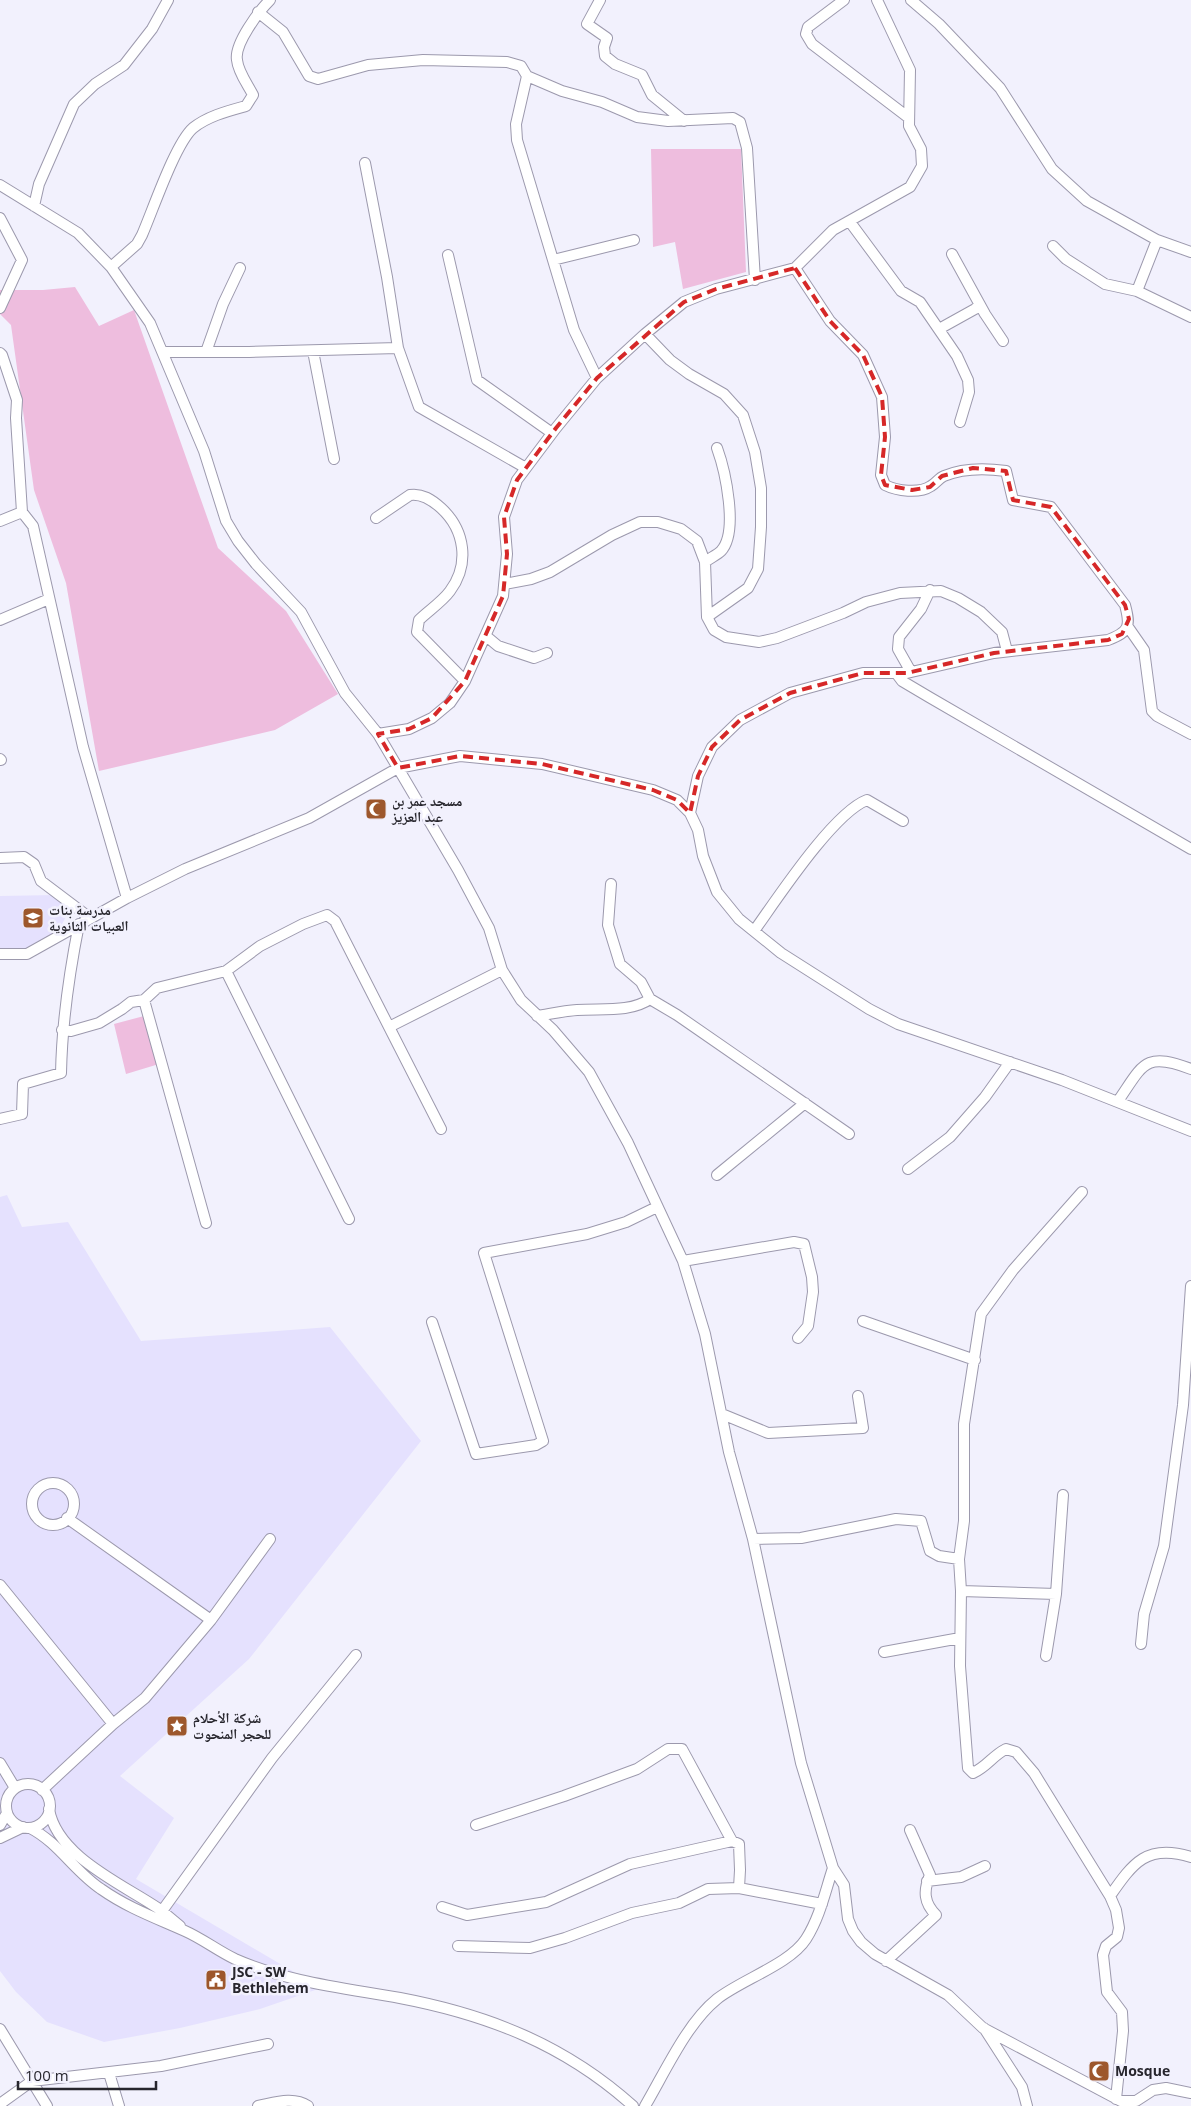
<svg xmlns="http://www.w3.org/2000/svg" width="1191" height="2106" viewBox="0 0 1191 2106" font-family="'Open Sans','Noto Naskh Arabic',sans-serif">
	<rect width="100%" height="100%" fill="#f2f1fd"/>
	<path fill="#e5e1fe" d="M56 895 71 907 59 930 28 949 0 948V896Z
		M7 1195 22 1227 68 1222 141 1341 330 1327 421 1441 249 1659 120 1776 174 1818 136 1879 321 1988 260 2009 180 2028 104 2042 47 2022 16 1992 0 1971V1197Z"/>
	<path fill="#eebdde" d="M651 149H741L746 272 683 289 675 242 653 247Z
		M75 287 99 326 134 310 218 548 286 611 338 694 275 730 99 771 66 583 34 490 11 325 0 314V290H43Z
		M144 1016 159 1064 126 1074 114 1024Z"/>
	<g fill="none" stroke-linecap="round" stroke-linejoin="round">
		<g stroke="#9c99ad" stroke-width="12">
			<path id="minor" d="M600 0 587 24 607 38 604 47 605 56 615 64 642 75 652 95 684 121
				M844 0 808 27 806 34 812 44 909 118
				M911 0 939 24 1000 88 1052 169 1087 201 1157 240 1191 252
				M258 12 283 32 309 76 318 79 368 65 423 60 507 62 521 66 527 76 516 124 517 140 574 330 597 378
				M527 76 562 91 602 102 637 117 668 121 733 118 740 122 747 148 755 280
				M365 163 387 277 398 348
				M0 185 78 233 111 267 150 323 204 451 226 521 238 541 256 564 301 612 345 693 378 734 458 870 489 928 502 970 521 1000 553 1030 589 1072 628 1143 683 1261 705 1334 729 1452 753 1539 801 1763 833 1868 844 1885 848 1919 853 1931 861 1942 875 1954 948 1995 983 2028 1121 2101H1136L1153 2090 1166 2088 1191 2093
				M34 206 39 184 74 104 95 84 124 65 152 29 168 0
				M0 218 22 260 0 308
				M850 222 901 291 920 302 957 356 968 380 969 392 960 422
				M1053 246 1066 259 1105 284 1137 291 1191 317
				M952 254 985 314 1003 341
				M448 255 477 380 552 433
				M553 260 634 240
				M111 267 137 244 142 235C153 210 175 144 193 128 208 116 228 111 246 106L253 95C248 85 238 72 237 60 234 44 259 11 270 0
				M1137 291 1157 240
				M939 329 975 309 980 305
				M645 334 670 360 689 374 724 394 743 415 755 452 761 488V527L758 569 748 588 707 617
				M313 351 334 459
				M164 352H249L398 348 419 407 526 468
				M206 352 223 304 240 268
				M0 353 2 355 17 400 16 418 22 512 33 526 83 747 127 898
				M376 518 410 495C422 493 432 500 441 508 465 530 470 564 450 591 442 602 428 611 419 620L417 632 465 681
				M0 521 22 512
				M705 562C710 558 717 555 721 551 739 532 725 470 717 448
				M505 584 531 579 550 572 612 535 640 522H658L681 529 697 541 705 562 707 617 714 630 726 637 759 642 777 638 843 613 866 602 900 593 941 591 958 598 981 612 1002 632 1007 651
				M0 620 49 599
				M1128 627 1144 650 1152 711 1157 716 1191 734
				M486 636 498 646 534 658 547 653
				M911 672 898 649 899 637 921 609 930 590
				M896 673 902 681 929 697 1191 849
				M378 734 409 729 432 718 450 703 465 681 503 596 507 554 504 517 517 480 556 428 597 378 645 334 684 302 716 289 795 268 833 230 910 187 922 166 921 149 909 126 910 70 877 0
				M0 759 1 760
				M690 813 698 776 712 747 740 720 790 693 863 673H907L994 653 1108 640C1129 632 1131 627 1125 605L1051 507 1013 500 1006 471C985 468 963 468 944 476 939 478 936 483 931 486 919 494 897 491 885 485L881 475 885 437 882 397 863 355 830 321 795 268
				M0 858 24 857 34 864 41 881 90 918
				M611 884 608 925 620 964 641 982 650 999 677 1015 849 1134
				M754 931C777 899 833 813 867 800L903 821
				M0 954H27L127 898 185 869 309 818 398 768 460 756 542 764 653 790 677 800 690 813 698 830 703 856 717 892 739 919 781 953 869 1009 898 1024 1062 1080 1191 1131
				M226 971 349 1219
				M144 1000 206 1223
				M537 1016C550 1014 563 1011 577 1010 600 1008 630 1013 650 999
				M389 1027 502 970
				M62 1030 71 1031 99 1023 122 1009 131 1002 144 1000 157 988 226 971 260 946 303 924 327 915 335 921 441 1129
				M1118 1101C1143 1065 1144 1051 1191 1069
				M0 1119 22 1114 23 1084 61 1073C62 1022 69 974 79 924
				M908 1169 950 1137 985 1097 1010 1062
				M717 1175 805 1103
				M1082 1192 1013 1270 981 1314 964 1424V1521L959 1559 961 1591 960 1666 968 1768 973 1773C988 1766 992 1756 1006 1749L1016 1752 1034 1773 1110 1896 1116 1910 1119 1928 1117 1937 1106 1946 1103 1955 1107 1992 1122 2012 1123 2031 1116 2099
				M683 1261 794 1242 804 1244 812 1277 813 1292 808 1326 798 1338
				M863 1321 975 1360
				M432 1322 476 1454 536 1445 543 1441 484 1253 587 1234 626 1222 657 1207
				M722 1414 768 1433 863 1428 858 1396
				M32 1504a21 21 0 1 1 42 0a21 21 0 1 1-42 0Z
				M67 1518 211 1620
				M753 1539 801 1538 896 1519 921 1521 930 1551 939 1556 959 1559
				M0 1585 113 1724
				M961 1591 1056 1594
				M1141 1644 1144 1614 1164 1546 1183 1405 1191 1286
				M884 1652 960 1638
				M1046 1656 1056 1594 1063 1495
				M0 1763 15 1788
				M6 1806a22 22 0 1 1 44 0a22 22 0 1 1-44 0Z
				M42 1790 113 1724 145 1698 211 1620 270 1539
				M49 1809C57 1858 127 1886 162 1911 168 1916 174 1921 180 1926
				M0 1825 7 1813
				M476 1825 564 1796 637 1769 668 1749H682L732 1841 739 1844 740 1870 739 1888
				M30 1828C58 1842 75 1872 101 1889 128 1908 156 1918 185 1931 203 1939 218 1951 235 1959 287 1982 345 1988 400 1998 489 2015 565 2045 633 2106
				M0 1838 23 1827
				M927 1881 961 1877 985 1866
				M1110 1896C1133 1863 1147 1843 1191 1857
				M442 1907 467 1915 546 1902 630 1864 732 1841
				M162 1911 272 1758 356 1655
				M458 1946 530 1948 565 1938 632 1913 679 1903 708 1889 739 1888 822 1904
				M886 1961 936 1915C924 1903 923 1891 930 1875L910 1830
				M984 2028 1022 2087 1027 2106
				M0 2029 47 2106
				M109 2073 119 2106
				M0 2104 32 2081 161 2066 268 2044
				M258 2106C274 2103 293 2096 308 2106
				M645 2106C665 2072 687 2023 717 1999 741 1980 790 1964 806 1939 820 1917 825 1892 833 1868"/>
		</g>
		<use href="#minor" stroke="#fff" stroke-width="10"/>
	</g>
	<path fill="none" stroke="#d62828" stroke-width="4" stroke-dasharray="10 6" stroke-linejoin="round" d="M795 268 830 321 863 355 882 397 885 437 881 475 885 485 912 490 930 487 942 476 973 468 1006 471 1013 500 1051 507 1125 605 1129 619 1122 634 1108 640 994 653 907 673H863L790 693 740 720 712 747 698 776 690 813 677 800 653 790 542 764 460 756 398 768 378 734 409 729 432 718 465 681 503 596 507 554 504 517 517 480 556 428 597 378 684 302 716 289Z"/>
	<defs>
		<g id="mosque-square" transform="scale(1.125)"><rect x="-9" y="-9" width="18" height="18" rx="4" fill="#9d572c" stroke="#f2f1fd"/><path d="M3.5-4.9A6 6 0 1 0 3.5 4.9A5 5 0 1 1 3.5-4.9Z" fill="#fff"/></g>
		<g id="school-square" transform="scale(1.125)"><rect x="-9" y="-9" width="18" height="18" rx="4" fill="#9d572c" stroke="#f2f1fd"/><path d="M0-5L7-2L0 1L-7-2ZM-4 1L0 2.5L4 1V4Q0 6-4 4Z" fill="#fff"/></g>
		<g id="sight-square" transform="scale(1.125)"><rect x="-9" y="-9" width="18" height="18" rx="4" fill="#9d572c" stroke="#f2f1fd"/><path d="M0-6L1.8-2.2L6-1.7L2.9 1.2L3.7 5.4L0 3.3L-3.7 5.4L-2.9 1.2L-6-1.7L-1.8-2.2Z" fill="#fff"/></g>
		<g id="civic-square" transform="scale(1.125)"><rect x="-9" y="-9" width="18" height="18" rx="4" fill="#9d572c" stroke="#f2f1fd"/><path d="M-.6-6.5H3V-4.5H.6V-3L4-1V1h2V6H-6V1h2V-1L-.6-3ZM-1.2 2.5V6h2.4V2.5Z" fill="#fff"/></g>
	</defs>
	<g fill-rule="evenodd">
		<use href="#mosque-square" x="376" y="809"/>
		<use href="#school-square" x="33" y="918"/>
		<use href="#sight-square" x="177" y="1726"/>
		<use href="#civic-square" x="216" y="1980"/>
		<use href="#mosque-square" x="1099" y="2071"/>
	</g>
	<g text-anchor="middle" stroke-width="5" stroke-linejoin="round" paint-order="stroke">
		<g font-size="14" font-weight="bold" fill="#27262d" stroke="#f2f1fd" text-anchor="start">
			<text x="392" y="806">مسجد عمر بن<tspan x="392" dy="16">عبد العزيز</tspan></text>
			<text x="49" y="915">مدرسة بنات<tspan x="49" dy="16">العبيات الثانوية</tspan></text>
			<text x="193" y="1723">شركة الأحلام<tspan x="193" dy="16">للحجر المنحوت</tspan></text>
			<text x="232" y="1977">JSC - SW<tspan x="232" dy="16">Bethlehem</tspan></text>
			<text x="1115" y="2076">Mosque</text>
		</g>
	</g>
	<path d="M18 2081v8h138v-8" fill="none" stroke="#27262d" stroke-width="2.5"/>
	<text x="25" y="2081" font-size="15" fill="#27262d" stroke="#f2f1fd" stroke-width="4" paint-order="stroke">100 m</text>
</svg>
